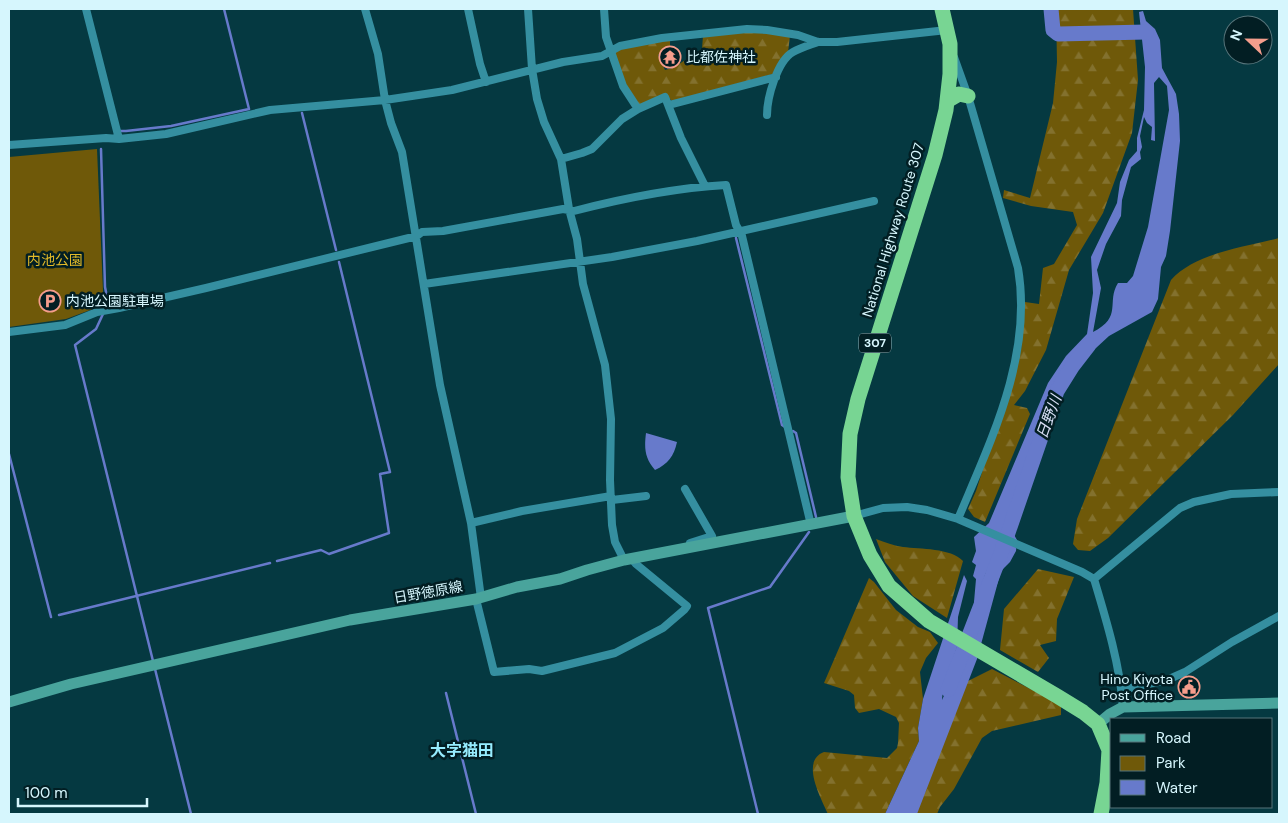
<svg xmlns="http://www.w3.org/2000/svg" width="1288" height="823" viewBox="0 0 1288 823" font-family="'DM Sans','Noto Sans JP',sans-serif">
	<defs>
		<pattern id="forest-firs" width="22" height="20" patternUnits="userSpaceOnUse" patternTransform="scale(1.25)"><rect width="22" height="20" fill="#6f5909"/><path d="M5 1l3.5 6h-7zM16 11l3.5 6h-7z" fill="#83712e"/></pattern>
	</defs>
	<rect width="100%" height="100%" fill="#053941"/>
	<path fill="url(#forest-firs)" d="M1056 9H1133L1138 80 1132 133 1103 213 1069 270 1046 350 1025 391 1014 405 1027 408 1030 414 985 522 974 517 968 509 976 491 1021 350 1025 302 1039 304 1043 268 1054 264 1077 225 1073 212 1031 206 1003 198 1004 190 1030 198 1053 103 1057 62Z
		M748 32 790 35 788 53 773 74 672 101 665 94 640 106 625 85 613 52 624 46 670 38V48L658 55 665 70 673 68 702 49 703 36Z
		M1279 238V364L1233 415 1108 538 1090 551 1078 550 1073 544 1077 519 1171 280C1195 253 1245 247 1279 238Z
		M876 539C885 542 894 546 903 547 920 549 951 548 963 561L947 618 913 596 885 562Z
		M1038 569 1074 577 1057 619 1056 641 1040 645 1049 658 1038 672 1000 650 1004 609Z
		M869 578 874 582 896 610 918 627 930 632 938 643 926 658 920 672 923 699 918 728 919 741 885 814H828C821 798 800 761 824 752L887 758 897 748 898 743 899 723 896 717 879 709 859 713 855 708 854 695 849 691 824 683Z
		M992 669 1061 705V715L992 731 982 738 954 789 940 807 937 814H913L956 687Z"/>
	<path fill="#6f5909" d="M97 149 103 291 101 306 66 319 9 327V157Z"/>
	<path fill="#677acb" fill-rule="evenodd" d="M1143 11 1146 21 1155 29 1160 40 1162 68 1176 94 1179 114 1180 141 1170 231 1166 256 1161 267 1158 299 1152 312 1109 336 1096 348 1072 365 1053 393 1045 401 1030 460 1011 518 1013 533 1017 540 1016 551 1010 562 1001 571 977 659 917 814H885L919 741 918 728 923 699 964 575 967 581 958 617 957 647 943 688 942 700 965 650 978 611 974 602 976 579 973 576 976 565 972 562 976 551 974 537 989 523 1048 383 1066 356 1087 334 1093 293 1091 257 1117 203 1120 182 1129 160 1137 151V138L1144 110 1145 67 1139 12ZM1159 77 1167 86 1169 110 1148 227 1133 276 1127 283H1118C1106 302 1123 317 1093 332L1101 288 1097 270 1106 244 1121 216 1122 200 1131 167 1141 159 1140 152 1142 147 1140 136 1144 117 1147 123 1152 127 1151 140 1155 141 1154 83ZM994 562 997 569 984 605 980 601C982 588 983 570 994 562Z
		M646 433 677 442C674 456 668 464 655 470 645 458 644 449 646 433Z"/>
	<g fill="none" stroke-linecap="round" stroke-linejoin="round">
		<path stroke="#677acb" stroke-width="2.5" d="M302 113 336 250
			M120 131H126L171 126 249 109 224 9
			M101 149 105 287 106 292 105 304
			M736 238 782 425 785 427
			M103 314 96 329 75 345 153 661
			M793 431 796 433 816 517
			M9 454 51 617
			M277 561 321 550 329 554 389 533 380 474 390 472 339 262
			M59 615 270 563
			M155 669 191 814
			M446 693 476 814
			M758 814 708 608 770 587 809 532"/>
		<path stroke="#677acb" stroke-width="15" d="M1051 9 1053 30 1058 34 1146 32
			M948 690 1000 556 1057 391 1072 367 1089 345"/>
		<path stroke="#358fa0" stroke-width="8" d="M86 9 119 139
			M365 9 378 54 385 100 391 123 402 152 440 385 471 523 481 598
			M468 9 480 64 486 82
			M528 9 532 69 537 99 544 122 561 159 569 209 577 239 583 284 605 365 611 419 610 480 612 525 615 542 624 560
			M604 9 606 37 623 86 638 109 665 97 681 138 705 186
			M954 57 968 96 1018 268C1033 356 991 440 958 519
			M669 105 776 77
			M767 115C767 98 777 61 793 52 800 48 810 45 818 42
			M9 145 106 138 119 139 166 134 270 110 385 100 452 90 563 62 602 56 620 46 662 38 747 29 767 30 798 35 818 42H837L947 30
			M561 159 582 153 592 149 622 119 638 109
			M424 284 612 257 697 241 874 201
			M9 332 65 325 97 312 119 308 206 288 417 236 422 232 443 231 563 209 574 211C624 198 675 188 726 185L736 225 742 236 811 525
			M685 489 712 536 690 543
			M612 500 646 496
			M854 516 883 508 907 507 927 510 958 519 1082 572 1094 579C1106 619 1120 665 1123 707
			M471 523 522 511 611 496
			M1094 579 1180 508 1194 502 1231 494 1279 492
			M476 599 494 672 529 669 542 671 615 653 663 628 684 610 687 606 636 564 632 559
			M1122 690 1167 680 1185 672 1232 642 1279 616"/>
		<path stroke="#49a49c" stroke-width="11" d="M9 702 71 684 350 620 476 599 517 587 560 579 587 570 624 560 854 516
			M1098 724 1110 714 1123 707 1279 703"/>
		<path stroke="#78d593" stroke-width="15" d="M942 9 950 44V74L946 110 935 155 858 399 850 434 848 477 854 516 870 555 889 586 929 621 1057 696 1083 712 1098 724 1109 750 1107 783 1101 814
			M947 101 959 94 968 96"/>
	</g>
	<defs>
		<g id="temple-ring" transform="scale(1.125)"><circle r="9.5" fill="#021e23" stroke="#f49d8c" stroke-width="1.5"/><path d="M0-6L5-2H3V0L6.5 2.5H4V6H1.5V3h-3V6H-4V2.5H-6.5L-3 0V-2H-5Z" fill="#f49d8c"/></g>
		<g id="parking-ring" transform="scale(1.125)"><circle r="9.5" fill="#021e23" stroke="#f49d8c" stroke-width="1.5"/><path d="M-3.5-5.5H1a3.5 3.5 0 0 1 0 7H-1V5.5H-3.5ZM-1-3.4V-.6H.8a1.4 1.4 0 0 0 0-2.8Z" fill="#f49d8c"/></g>
		<g id="civic-ring" transform="scale(1.125)"><circle r="9.5" fill="#021e23" stroke="#f49d8c" stroke-width="1.5"/><path d="M-.6-6.5H3V-4.5H.6V-3L4-1V1h2V6H-6V1h2V-1L-.6-3ZM-1.2 2.5V6h2.4V2.5Z" fill="#f49d8c"/></g>
	</defs>
	<g fill-rule="evenodd">
		<use href="#temple-ring" x="670" y="57"/>
		<use href="#parking-ring" x="50" y="301"/>
		<use href="#civic-ring" x="1189" y="687"/>
	</g>
	<g text-anchor="middle" stroke-width="5" stroke-linejoin="round" paint-order="stroke">
		<rect fill="#021e23" stroke="#96b5bc" stroke-width="1" x="859" y="333.5" width="32" height="19" rx="4"/>
		<g font-size="12" font-weight="bold" fill="#d6f6fd">
			<text x="875" y="347">307</text>
		</g>
		<g font-size="14" fill="#d6f6fd" stroke="#021e23" text-anchor="start">
			<text x="686" y="62">比都佐神社</text>
			<text x="66" y="306">内池公園駐車場</text>
			<text x="1173" y="684" text-anchor="end">Hino Kiyota<tspan x="1173" dy="16">Post Office</tspan></text>
		</g>
		<g font-size="14" fill="#d6f6fd" stroke="#021e23">
			<text transform="translate(893 230) rotate(-73)" y="5">National Highway Route 307</text>
			<text transform="translate(428 592) rotate(-10)" y="5">日野徳原線</text>
		</g>
		<g font-size="14" fill="#e2ba29" stroke="#021e23">
			<text x="55" y="265">内池公園</text>
		</g>
		<g font-size="15" font-style="italic" fill="#d9e0f6" stroke="#021e23">
			<text transform="translate(1049 417) rotate(-70)" y="5">日野川</text>
		</g>
		<g font-size="16" font-weight="bold" fill="#96ecfe" stroke="#021e23">
			<text x="462" y="756">大字猫田</text>
		</g>
	</g>
	<rect width="1288" height="823" fill="none" stroke="#d6f6fd" stroke-width="20"/>
	<rect x="1110" y="718" width="162" height="90" fill="#021e23" stroke="#57747a"/>
	<rect x="1120" y="734" width="25" height="8" fill="#49a49c" stroke="#57747a"/>
	<text x="1156" y="743" font-size="15" fill="#d6f6fd">Road</text>
	<rect x="1120" y="756" width="25" height="15" fill="#6f5909" stroke="#57747a"/>
	<text x="1156" y="768" font-size="15" fill="#d6f6fd">Park</text>
	<rect x="1120" y="780" width="25" height="15" fill="#677acb" stroke="#57747a"/>
	<text x="1156" y="793" font-size="15" fill="#d6f6fd">Water</text>
	<g transform="translate(1248 40) rotate(292)"><circle r="24" fill="#021e23" stroke="#57747a"/>
	<path d="M0-4L9 19L0 12L-9 19Z" fill="#f49d8c"/>
	<text y="-8" font-size="14" font-weight="bold" text-anchor="middle" fill="#d6f6fd">N</text>
	</g>
	<path d="M18 798v8h129v-8" fill="none" stroke="#d6f6fd" stroke-width="2.5"/>
	<text x="25" y="798" font-size="15" fill="#d6f6fd" stroke="#021e23" stroke-width="4" paint-order="stroke">100 m</text>
</svg>
